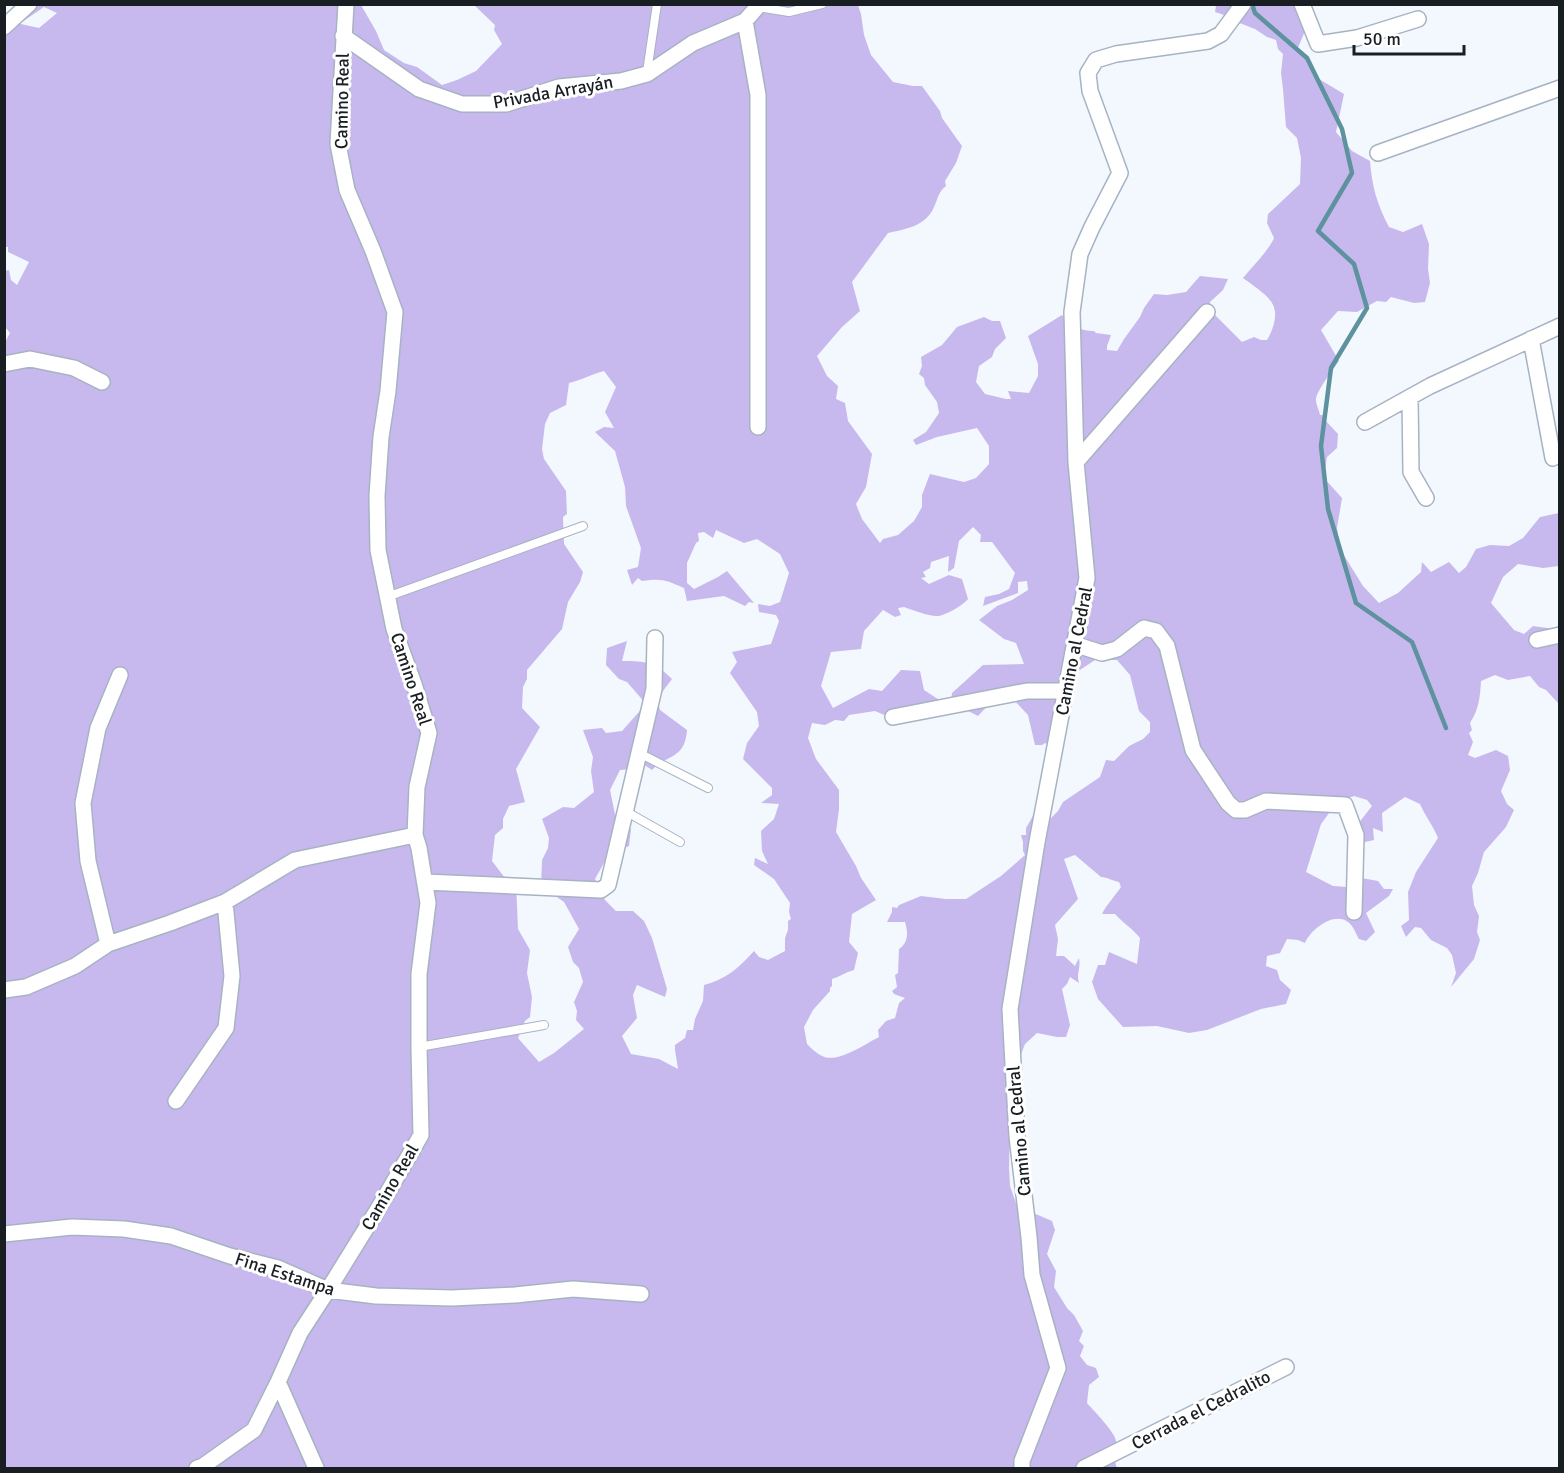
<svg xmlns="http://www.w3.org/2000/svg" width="1564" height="1473" viewBox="0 0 1564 1473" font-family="Signika,sans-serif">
	<rect width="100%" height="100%" fill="#f2f8fe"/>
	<path fill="#c7b9ee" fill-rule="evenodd" d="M22 5H361L376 31 384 50 404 63 417 67 442 85 457 80 476 71 502 44 494 30 495 25 474 5H858L861 14 864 35 871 55 893 82 913 86H922L940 111 942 118 962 146 956 163 945 181 946 186C938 192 938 199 934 207 926 226 906 229 888 233L852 282 860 311 842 327 817 356 827 376 838 386 836 399 845 403 848 421 872 454 866 487 856 504 862 519 880 543 883 539 898 535 914 521 922 507V495L930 474 964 482 976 478 989 464V446L977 428 937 437 916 445 913 440 926 432 939 413 937 402 925 385 924 378 919 374 922 366 921 357 942 345 957 327 984 317 992 321H1000L1006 338 995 349 992 357 979 366 976 382 985 394 1006 399H1011L1008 391 1029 393 1038 376V364L1028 336 1062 315C1071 326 1080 331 1094 331L1096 333 1111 335 1107 346V350L1117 351 1124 339 1140 317 1144 308 1154 294 1167 295 1186 292 1200 276 1228 279 1223 290 1210 302 1209 309 1242 342 1254 337 1261 340H1267C1273 330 1279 314 1272 303 1268 295 1251 284 1243 278 1252 267 1269 250 1274 238L1267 223 1268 214 1300 184 1301 158 1297 138 1286 127 1283 89 1281 73 1283 54 1278 49 1276 40 1267 37 1255 29 1237 22 1227 16 1215 12 1216 5H1299L1305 31 1297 50 1311 64 1310 67 1319 79 1344 94 1336 132 1352 151 1370 161C1372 187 1377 204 1389 227L1403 232 1422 224 1429 244 1428 269 1430 283 1425 302 1414 303 1391 297 1386 302 1377 301 1357 312 1338 311 1321 330 1339 361C1334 368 1315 393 1316 400 1316 404 1319 410 1320 415H1325V420L1338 434 1337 448 1327 457 1324 478 1342 498 1337 528 1340 549 1363 586 1379 603 1398 593 1421 572 1422 562 1431 572 1449 562 1459 573 1466 567 1476 549 1490 545 1509 546 1523 538 1540 517 1559 513V566L1543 568 1518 564 1503 577 1491 603 1514 630 1524 634 1533 626 1554 629 1559 625V704L1546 690 1539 687 1530 676 1508 680 1495 675 1481 681C1480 697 1479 709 1470 723L1472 730 1469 733 1473 742 1468 755 1475 758 1496 750 1508 756 1510 770 1501 791 1507 804 1514 810 1506 827 1484 852 1478 873 1472 886 1474 905 1479 916 1477 932 1480 940 1474 959 1451 987 1456 973 1452 955 1447 948 1431 940 1421 928 1415 927 1406 937 1401 926 1409 920 1408 892 1416 872 1438 838C1433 825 1425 816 1420 804L1405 797 1382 813 1383 832 1373 828 1374 840 1361 843 1358 824 1372 806 1367 800 1354 796 1349 798 1350 804 1335 805 1321 824 1306 872 1333 886 1347 887 1356 877 1378 881 1384 889H1393L1389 896 1366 913 1375 932 1366 941 1359 939C1356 934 1353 925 1348 922 1334 911 1310 930 1305 943L1298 940 1287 939 1280 953 1267 956 1266 966 1277 970 1280 980 1291 990 1286 1004 1261 1009 1207 1030 1189 1033 1157 1026 1123 1027 1098 999 1092 982 1098 965H1105L1109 952 1137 964 1140 938C1133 929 1123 923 1115 914H1102C1107 904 1115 896 1121 887L1119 882C1113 881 1107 877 1101 877L1075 855 1064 859 1078 899 1055 925 1058 939 1056 956H1064L1075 966 1079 958C1081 969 1076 973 1079 983L1070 977 1067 984 1062 989 1070 1025 1066 1037H1057L1037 1033 1025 1044 1015 1070 1010 1130 1009 1167 1010 1186 1017 1206 1052 1221 1055 1230 1047 1254 1056 1271 1054 1287 1067 1308 1074 1315 1083 1331 1079 1341 1084 1346 1080 1356 1087 1365 1096 1368 1099 1377 1089 1385 1087 1403C1094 1411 1115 1432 1116 1441 1118 1452 1112 1455 1117 1468H5L4 344 10 333 5 327 4 271 9 270 11 280 17 285 29 262 8 252V247H5V27L16 23 39 28 57 13 44 7 22 22 16 9ZM604 371 616 387 605 412 614 428 604 427 595 432 615 451 625 487 626 506 641 548 638 567 627 570 632 585 638 578 642 581C662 578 666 580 684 588L687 601 724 596 745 606 749 602 754 603 727 571 718 577 694 589 687 583V563L696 543 699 541 698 533 704 532 713 538 716 530 744 543 757 539 780 554 789 573 780 602 770 606 758 604 759 612 776 615 779 621 771 644 732 652 737 662 730 673 757 712 759 726 747 743 743 759 772 788V795L761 803 779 804 774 819 761 831 762 851 768 864 755 858 754 865 774 879 790 903 789 912 791 919 788 921V930L785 938V951L768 960 759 957 754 951C740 967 725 980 704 985L703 1001 695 1019 693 1030H687L685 1038 675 1045V1050L678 1069 659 1059 631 1054 622 1036 637 1018 633 995 637 985 665 997 667 989 652 938 644 921 633 911H616L605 900 595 879 609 854 629 846 631 829 617 824 610 790 620 770 633 769 643 764 652 770C668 754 685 759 687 730L660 710 657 699 672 679C655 662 646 661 622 661L627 641 607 648 606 665 619 679 627 682 646 704 622 731 606 733 602 728 583 730 593 757 591 771 594 792 574 808 563 807 542 819 549 838 548 848 542 860 541 886 564 902 579 929 568 947 573 962 579 968 583 982 574 1002 577 1011 576 1020 584 1029 554 1053 539 1062 518 1038 525 1021 530 1017 532 997 527 973 530 950 518 929 516 882 505 878 492 861 495 835 503 828V819L509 806 525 802 516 769 540 727 522 708 523 687 527 679V670L562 629 568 602 580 582 583 572 564 544 563 517 567 514 566 491 544 459 542 449 545 424 550 413 566 405 569 383C582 380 592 374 604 371ZM973 527 981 535 980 542H992L1015 573 1009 589 999 594 985 597 983 606 1018 593V582L1027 581 1028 590 1012 600 997 606 979 620 1004 639 1016 643 1024 664 983 665 952 693 951 702 978 716 994 699H1013L1028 715 1035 745H1042L1045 743 1052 746 1071 676 1095 660H1117L1130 675 1139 711 1150 722V732L1143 739 1129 746 1114 761 1106 760 1100 777 1063 802 1058 811 1044 825 1034 814 1026 828V835H1021L1023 842V851L1025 855 1001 876 966 899H946L921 896 899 905 897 908 892 907V912L887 922H905C908 932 909 942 899 949L898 973 895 975 897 987 892 991 894 994 905 998 899 1003 895 1018 886 1021 878 1030 879 1037C865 1044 837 1064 822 1056 816 1053 811 1048 807 1044L804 1027 813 1010 830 991V988L832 986V979C840 977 845 972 854 970L858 953 849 942 852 914 876 900 861 878 856 866 836 832 839 809V790L816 759 808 738 812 723 825 725 835 720 844 721 849 715 875 711 896 720 944 703 924 690 920 671 901 670 882 691 869 689 833 708 821 686 831 652 861 649 864 631 883 610 895 617 901 615 898 608 904 607C912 610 931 617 938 616 947 615 963 605 968 599L962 579 949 575 929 584 921 578 926 577 923 572 930 568 931 562 949 556 948 572 954 568 959 541Z"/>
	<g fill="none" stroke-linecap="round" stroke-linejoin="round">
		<path stroke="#5d929e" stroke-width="4.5" d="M1252 4 1255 13 1307 58 1342 129 1352 173 1318 231 1354 264 1367 308 1331 368 1321 446 1328 509 1356 603 1412 642 1446 728"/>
		<g stroke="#a7b3c3" stroke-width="10">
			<path id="service" d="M758 7 789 12 822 4
				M647 72 657 4
				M387 597 583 526
				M639 753 708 788
				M625 811 680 842
				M419 1047 544 1025"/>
		</g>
		<g stroke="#a7b3c3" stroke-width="18">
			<path id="minor" d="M1302 4 1318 44 1357 38 1418 19
				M745 21 758 95V427
				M4 27 29 4
				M343 36 419 89 462 104H506L559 87 621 81 647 74 693 43 745 21 760 4
				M1378 153 1560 88
				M1531 339 1553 458
				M4 364 30 359 74 368 102 382
				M1410 397 1411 472 1426 498
				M1365 422 1430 386 1560 326
				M1076 462 1207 312
				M1537 640 1560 635
				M1074 644 1102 653 1117 649 1144 628 1156 631 1167 646 1193 750 1228 803 1236 810H1245L1266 801 1345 805 1356 835 1354 912
				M893 717 1027 691H1066
				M425 882 601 890 608 885 654 689 655 638
				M108 944 88 861 83 803 98 728 120 675
				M4 990 26 987 75 966 108 944 170 923 225 902 295 860 415 835
				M176 1101 226 1028 232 976 225 902
				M4 1234 72 1227 124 1229 171 1236 230 1256 278 1268 328 1290 376 1296 452 1298 515 1295 573 1289 641 1294
				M278 1382 316 1468
				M197 1468 203 1466 254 1430 278 1382 300 1333 328 1290 378 1209 421 1135 419 1047V974L428 903 419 848 415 835 417 787 429 733 414 684 394 629 378 550 377 496 381 437 388 391 395 312 373 251 347 190 338 144 346 4
				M1022 1468V1461L1058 1368 1032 1275 1029 1237 1017 1136 1010 1009 1037 842 1087 578 1076 462 1072 312 1080 254 1092 227 1120 173 1090 91 1088 73 1096 60 1116 54 1208 41 1221 34 1243 4
				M1084 1468 1286 1367"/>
		</g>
		<use href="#service" stroke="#fff" stroke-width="8"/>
		<use href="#minor" stroke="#fff" stroke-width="15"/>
	</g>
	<g text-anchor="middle" stroke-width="6" stroke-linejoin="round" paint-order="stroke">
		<g font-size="18" fill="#191e23" stroke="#fff">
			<text transform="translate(553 92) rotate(-10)" y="6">Privada Arrayán</text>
			<text transform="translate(342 101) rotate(-89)" y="6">Camino Real</text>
			<text transform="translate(1074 651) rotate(-79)" y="6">Camino al Cedral</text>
			<text transform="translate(411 679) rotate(72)" y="6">Camino Real</text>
			<text transform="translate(1019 1131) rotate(-95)" y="6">Camino al Cedral</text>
			<text transform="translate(390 1187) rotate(-60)" y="6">Camino Real</text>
			<text transform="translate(285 1274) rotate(18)" y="6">Fina Estampa</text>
			<text transform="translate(1201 1410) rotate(-27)" y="6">Cerrada el Cedralito</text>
		</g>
	</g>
	<rect width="1564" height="1473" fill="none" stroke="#191e23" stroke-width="12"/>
	<path d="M1354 45v9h110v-9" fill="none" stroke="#191e23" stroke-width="3"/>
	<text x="1363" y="45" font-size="18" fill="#191e23" stroke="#ffffff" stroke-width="4.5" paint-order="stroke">50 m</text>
</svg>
